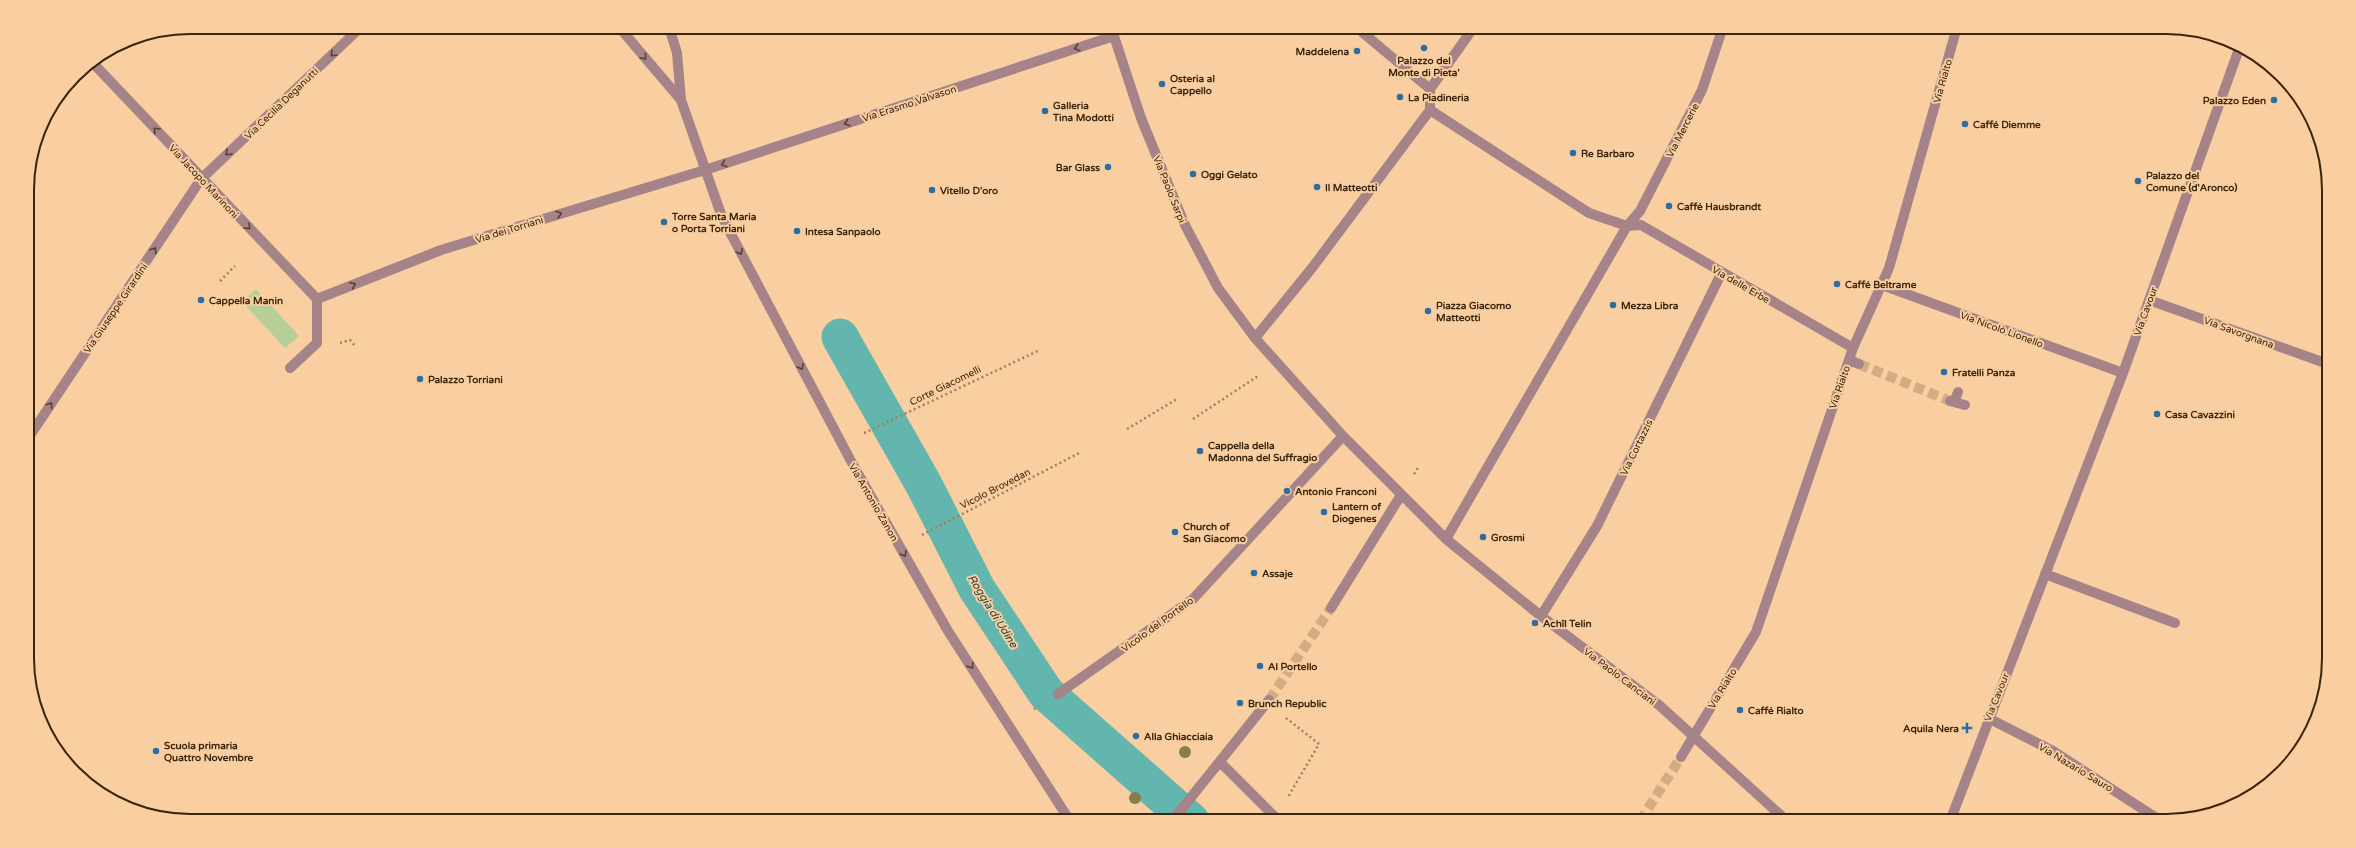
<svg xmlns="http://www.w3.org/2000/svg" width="2356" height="848" viewBox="0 0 2356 848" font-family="'Varela Round',sans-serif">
	<rect width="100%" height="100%" fill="#f9cea0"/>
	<path fill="#b6cf99" d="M256 289 299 336 285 348 242 302Z"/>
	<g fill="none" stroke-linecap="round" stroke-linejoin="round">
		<path stroke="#62b6ae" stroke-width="37" d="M840 337 924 485 977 589 1046 693 1191 821"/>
		<path stroke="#d3ac82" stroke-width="10" stroke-dasharray="10 5" stroke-linecap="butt" d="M1859 364 1950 401
			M1269 700 1331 608
			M1640 821 1681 757"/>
		<path stroke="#a1805c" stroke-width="2.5" stroke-dasharray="2 3" stroke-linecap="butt" d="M220 281 235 266
			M340 343 350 340 356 347
			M1193 419 1258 376
			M1127 429 1177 399
			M864 433 1040 350
			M1414 474 1419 466
			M922 535 1081 452
			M1034 709 1039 706
			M1286 718 1319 744 1288 797"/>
		<path stroke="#a58388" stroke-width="10" d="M290 368 317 343V299"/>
		<path stroke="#a58388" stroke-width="10" d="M619 27 681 100
			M669 27 677 53 681 100 722 217 852 463 948 631 1070 821
			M1111 27 1141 118 1184 223 1218 288 1255 338 1343 436 1446 539 1541 616 1659 705 1787 821
			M1356 27 1430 89
			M92 62 317 299 441 250 705 170 1114 36
			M1430 110V89L1474 27
			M1627 226 1641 225 1853 348
			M1627 226 1640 211 1702 90 1723 27
			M1882 285 2123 373
			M2149 300 2328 364
			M1255 338 1312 268 1430 110 1589 213 1627 226 1446 539
			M1849 360 1859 364
			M1950 401 1965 405
			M1954 402 1958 392
			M29 437 201 179 361 27
			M2045 574 2175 623
			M1331 608 1401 495
			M1541 616 1597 526 1722 272
			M1058 694 1193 599 1343 436
			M1988 718 2053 751 2161 821
			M1681 757 1756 632 1853 348 1889 268 1957 27
			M1220 762 1276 818 1274 821
			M1172 821 1269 700
			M1950 821 2123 373 2240 46"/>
	</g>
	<g fill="#877d51">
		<circle cx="1185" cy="752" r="6"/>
		<circle cx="1135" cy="798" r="6"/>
	</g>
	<defs><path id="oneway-chevron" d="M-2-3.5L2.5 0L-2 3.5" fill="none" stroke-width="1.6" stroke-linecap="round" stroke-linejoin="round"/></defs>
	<g stroke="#594031">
		<use href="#oneway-chevron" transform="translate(1077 48) rotate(162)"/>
		<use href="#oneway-chevron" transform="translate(333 54) rotate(136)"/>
		<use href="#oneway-chevron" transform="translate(644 57) rotate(50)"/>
		<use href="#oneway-chevron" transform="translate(847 123) rotate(162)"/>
		<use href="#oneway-chevron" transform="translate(156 130) rotate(-133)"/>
		<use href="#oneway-chevron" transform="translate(228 153) rotate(136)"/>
		<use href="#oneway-chevron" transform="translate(724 164) rotate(161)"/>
		<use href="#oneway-chevron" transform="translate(559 214) rotate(-17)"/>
		<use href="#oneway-chevron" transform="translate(248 227) rotate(46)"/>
		<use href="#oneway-chevron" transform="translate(154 250) rotate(-56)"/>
		<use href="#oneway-chevron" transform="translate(740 252) rotate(62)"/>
		<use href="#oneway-chevron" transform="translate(353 285) rotate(-22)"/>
		<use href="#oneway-chevron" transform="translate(801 367) rotate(62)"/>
		<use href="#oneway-chevron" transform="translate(50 405) rotate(-56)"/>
		<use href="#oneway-chevron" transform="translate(904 554) rotate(60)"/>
		<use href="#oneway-chevron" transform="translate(971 666) rotate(57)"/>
	</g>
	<g fill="#2e6da3" stroke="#f9cea0" stroke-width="1.5">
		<circle cx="1424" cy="48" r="4"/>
		<circle cx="1357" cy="51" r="4"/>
		<circle cx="1162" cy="84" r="4"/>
		<circle cx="1400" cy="97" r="4"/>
		<circle cx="2274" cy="100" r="4"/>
		<circle cx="1045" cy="111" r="4"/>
		<circle cx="1965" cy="124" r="4"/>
		<circle cx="1573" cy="153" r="4"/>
		<circle cx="1108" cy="167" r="4"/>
		<circle cx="1193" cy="174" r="4"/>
		<circle cx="2138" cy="181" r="4"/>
		<circle cx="1317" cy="187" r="4"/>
		<circle cx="932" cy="190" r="4"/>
		<circle cx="1669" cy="206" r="4"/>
		<circle cx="664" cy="222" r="4"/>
		<circle cx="797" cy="231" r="4"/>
		<circle cx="1837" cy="284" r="4"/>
		<circle cx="201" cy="300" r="4"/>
		<circle cx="1613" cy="305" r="4"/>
		<circle cx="1428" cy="311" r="4"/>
		<circle cx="1944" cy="372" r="4"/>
		<circle cx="420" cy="379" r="4"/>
		<circle cx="2157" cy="414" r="4"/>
		<circle cx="1200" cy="451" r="4"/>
		<circle cx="1287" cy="491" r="4"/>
		<circle cx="1324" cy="512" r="4"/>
		<circle cx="1175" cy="532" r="4"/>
		<circle cx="1483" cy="537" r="4"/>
		<circle cx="1254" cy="573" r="4"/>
		<circle cx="1535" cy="623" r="4"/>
		<circle cx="1260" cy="666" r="4"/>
		<circle cx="1240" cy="703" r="4"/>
		<circle cx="1740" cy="710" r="4"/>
		<path d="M1965 722h4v4h4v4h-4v4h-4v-4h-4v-4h4z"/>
		<circle cx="1136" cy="736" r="4"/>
		<circle cx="156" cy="751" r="4"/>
	</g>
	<g text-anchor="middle" stroke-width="4" stroke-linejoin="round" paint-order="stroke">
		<g font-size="10" font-weight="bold" fill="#39240c" stroke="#f9cea0" text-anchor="start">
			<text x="1349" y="55" text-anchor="end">Maddelena</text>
			<text x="1424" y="64" text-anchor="middle">Palazzo del<tspan x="1424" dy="12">Monte di Pieta'</tspan></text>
			<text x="1170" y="82">Osteria al<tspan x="1170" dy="12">Cappello</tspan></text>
			<text x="1408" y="101">La Piadineria</text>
			<text x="2266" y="104" text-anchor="end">Palazzo Eden</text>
			<text x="1053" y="109">Galleria<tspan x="1053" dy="12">Tina Modotti</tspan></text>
			<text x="1973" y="128">Caffé Diemme</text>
			<text x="1581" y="157">Re Barbaro</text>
			<text x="1100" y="171" text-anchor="end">Bar Glass</text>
			<text x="1201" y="178">Oggi Gelato</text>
			<text x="2146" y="179">Palazzo del<tspan x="2146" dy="12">Comune (d'Aronco)</tspan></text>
			<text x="1325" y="191">Il Matteotti</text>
			<text x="940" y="194">Vitello D'oro</text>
			<text x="1677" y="210">Caffé Hausbrandt</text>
			<text x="672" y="220">Torre Santa Maria<tspan x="672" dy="12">o Porta Torriani</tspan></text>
			<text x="805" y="235">Intesa Sanpaolo</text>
			<text x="1845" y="288">Caffé Beltrame</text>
			<text x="209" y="304">Cappella Manin</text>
			<text x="1436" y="309">Piazza Giacomo<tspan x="1436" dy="12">Matteotti</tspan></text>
			<text x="1621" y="309">Mezza Libra</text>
			<text x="1952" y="376">Fratelli Panza</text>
			<text x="428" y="383">Palazzo Torriani</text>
			<text x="2165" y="418">Casa Cavazzini</text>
			<text x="1208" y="449">Cappella della<tspan x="1208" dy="12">Madonna del Suffragio</tspan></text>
			<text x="1295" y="495">Antonio Franconi</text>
			<text x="1332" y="510">Lantern of<tspan x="1332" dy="12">Diogenes</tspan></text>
			<text x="1183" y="530">Church of<tspan x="1183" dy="12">San Giacomo</tspan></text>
			<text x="1491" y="541">Grosmi</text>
			<text x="1262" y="577">Assaje</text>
			<text x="1543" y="627">Achîl Telin</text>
			<text x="1268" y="670">Al Portello</text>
			<text x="1248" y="707">Brunch Republic</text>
			<text x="1748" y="714">Caffé Rialto</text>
			<text x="1959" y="732" text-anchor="end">Aquila Nera</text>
			<text x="1144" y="740">Alla Ghiacciaia</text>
			<text x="164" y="749">Scuola primaria<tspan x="164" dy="12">Quattro Novembre</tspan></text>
		</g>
		<g font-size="10" fill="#39240c" stroke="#f9cea0">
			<text transform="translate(1942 81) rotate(-74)" y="4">Via Rialto</text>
			<text transform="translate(281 103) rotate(-44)" y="4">Via Cecilia Deganutti</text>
			<text transform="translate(909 103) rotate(-18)" y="4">Via Erasmo Valvason</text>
			<text transform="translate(1682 130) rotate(-63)" y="4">Via Mercerie</text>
			<text transform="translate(204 181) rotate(47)" y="4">Via Jacopo Marinoni</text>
			<text transform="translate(1170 189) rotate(68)" y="4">Via Paolo Sarpi</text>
			<text transform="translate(509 229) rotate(-17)" y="4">Via dei Torriani</text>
			<text transform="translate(1741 284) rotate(30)" y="4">Via delle Erbe</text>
			<text transform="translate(115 308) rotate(-56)" y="4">Via Giuseppe Girardini</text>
			<text transform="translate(2145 311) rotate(-70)" y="4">Via Cavour</text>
			<text transform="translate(2002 329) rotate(20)" y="4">Via Nicolò Lionello</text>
			<text transform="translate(2239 332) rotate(20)" y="4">Via Savorgnana</text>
			<text transform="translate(945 385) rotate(-26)" y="4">Corte Giacomelli</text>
			<text transform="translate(1839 387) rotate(-71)" y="4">Via Rialto</text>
			<text transform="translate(1636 447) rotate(-64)" y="4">Via Cortazzis</text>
			<text transform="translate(995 488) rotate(-27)" y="4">Vicolo Brovedan</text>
			<text transform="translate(874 502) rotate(60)" y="4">Via Antonio Zanon</text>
			<text transform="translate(1157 624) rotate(-36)" y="4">Vicolo del Portello</text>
			<text transform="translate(1620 676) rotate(37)" y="4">Via Paolo Canciani</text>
			<text transform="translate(1722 688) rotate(-59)" y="4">Via Rialto</text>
			<text transform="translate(1996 697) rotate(-68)" y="4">Via Cavour</text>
			<text transform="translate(2076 767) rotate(31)" y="4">Via Nazario Sauro</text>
		</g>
		<g font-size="11" font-style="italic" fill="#1e4642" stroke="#f9cea0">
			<text transform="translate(993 611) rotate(58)" y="4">Roggia di Udine</text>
		</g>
	</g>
	<path d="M0 0H2356V848H0ZM190 34H2166A156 156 0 0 1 2322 190V658A156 156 0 0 1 2166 814H190A156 156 0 0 1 34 658V190A156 156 0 0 1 190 34Z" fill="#f9cea0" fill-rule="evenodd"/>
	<path fill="none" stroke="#39240c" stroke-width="2" d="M190 34H2166A156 156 0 0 1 2322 190V658A156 156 0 0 1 2166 814H190A156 156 0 0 1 34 658V190A156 156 0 0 1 190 34Z"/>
</svg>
